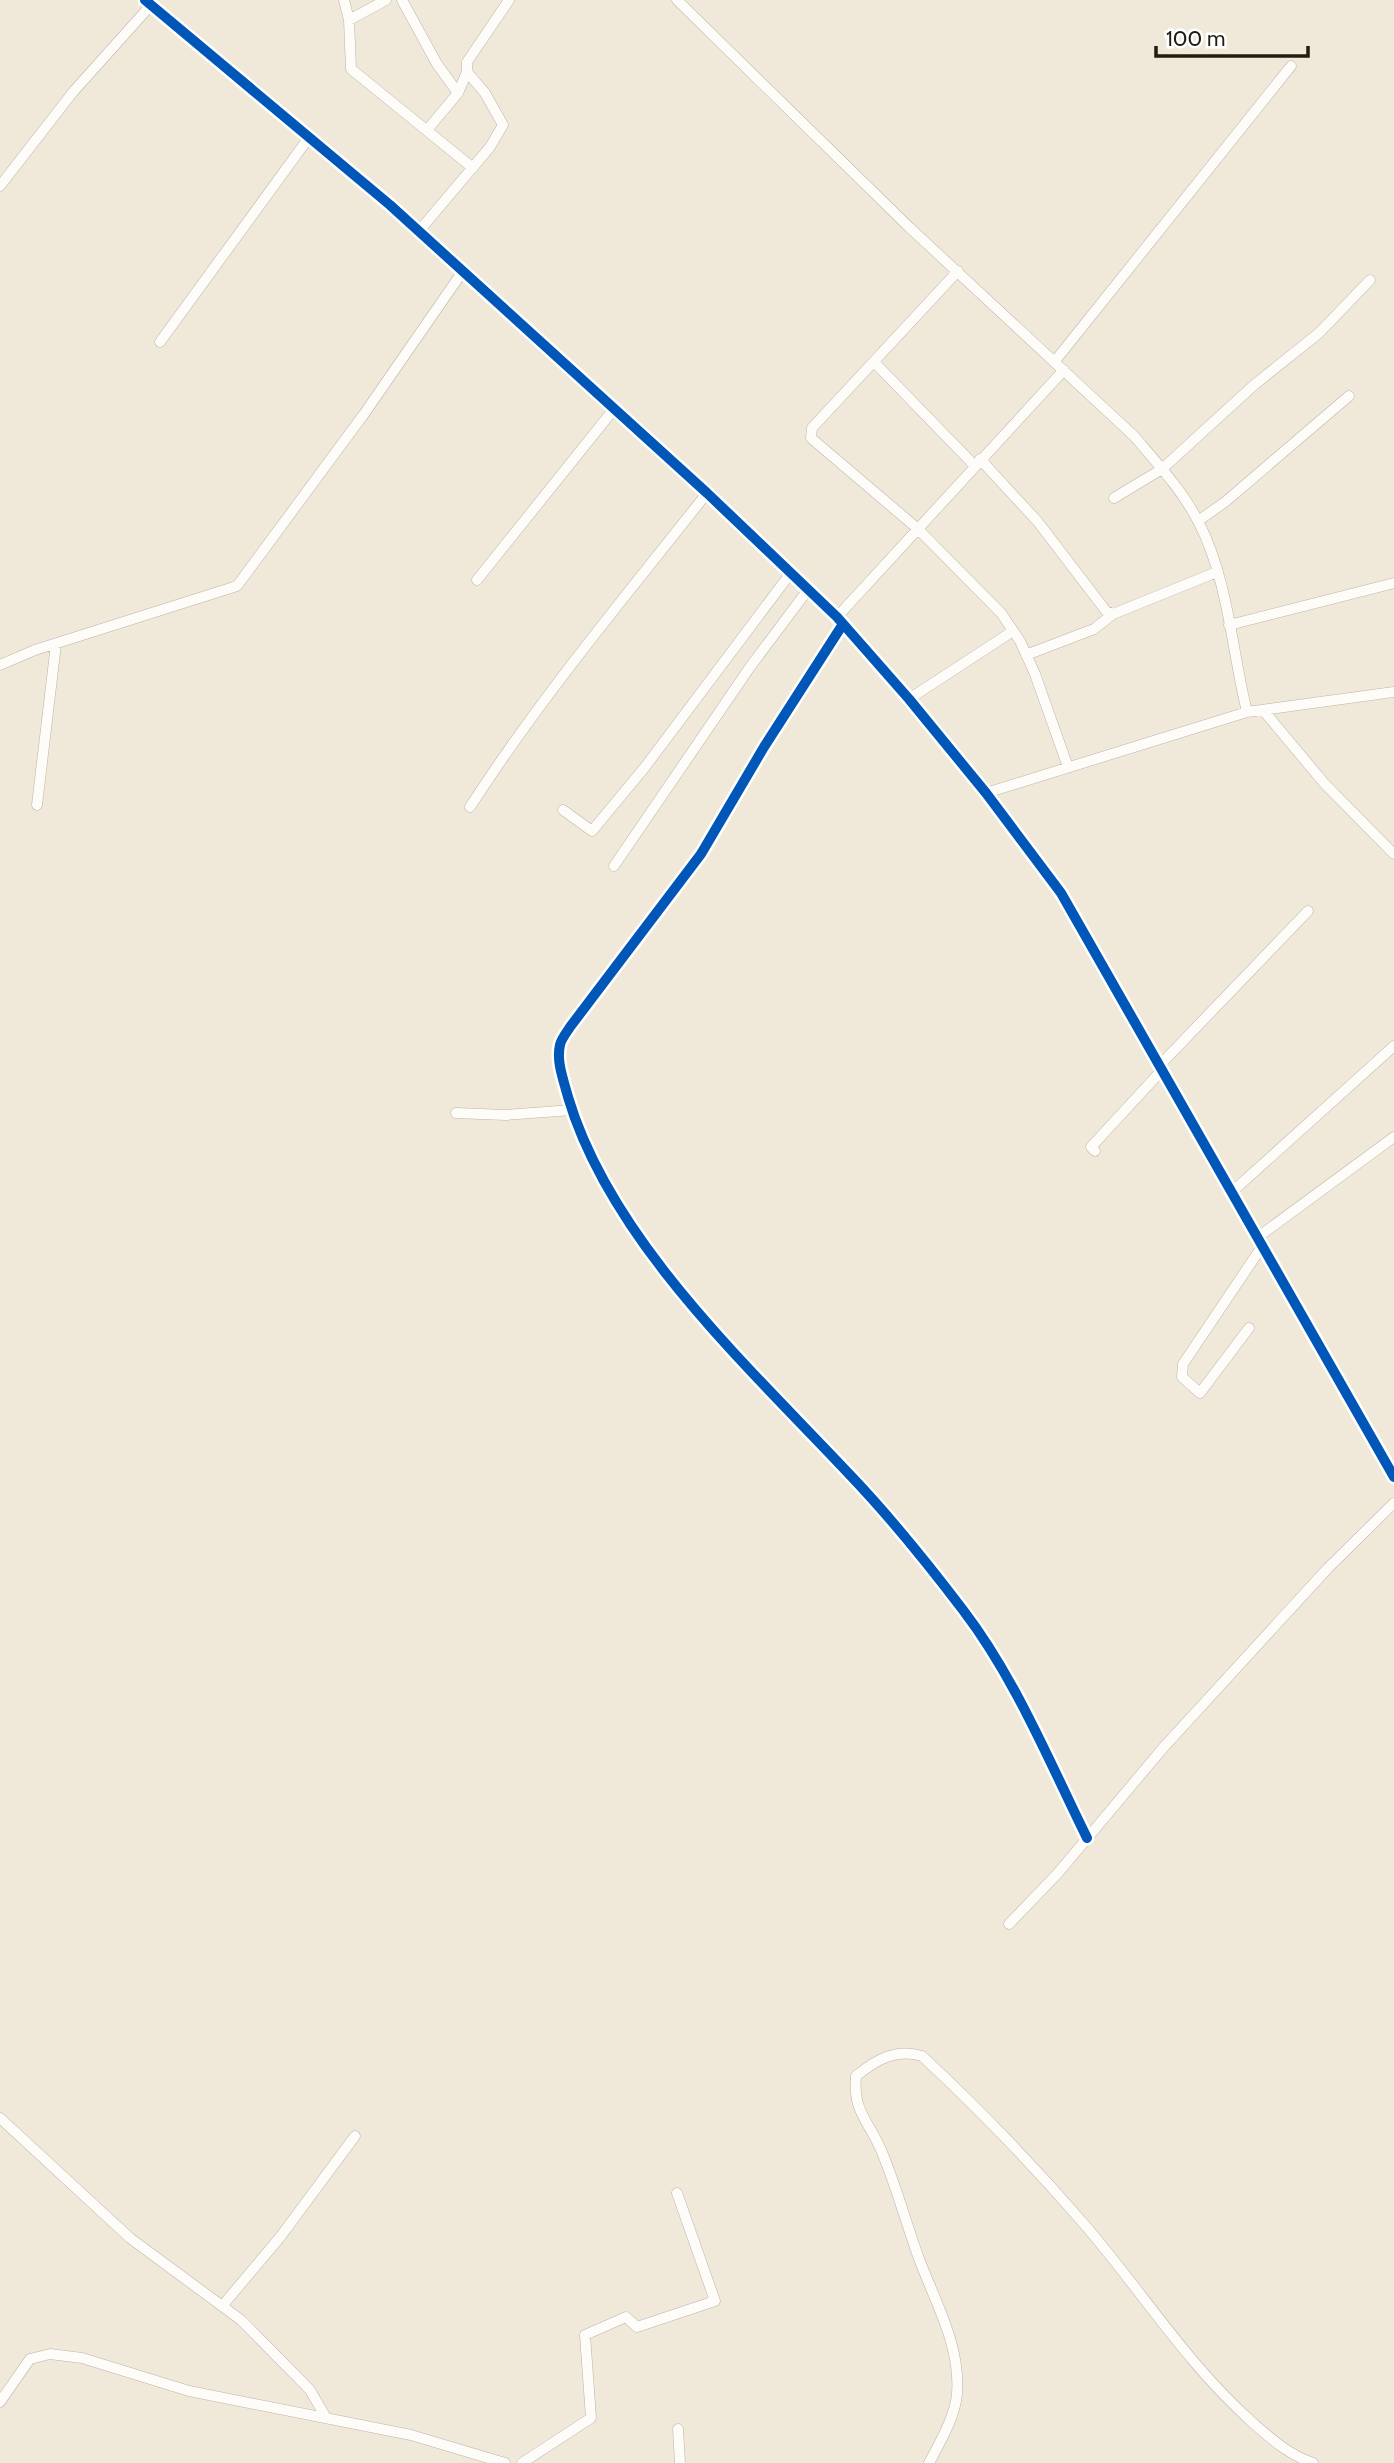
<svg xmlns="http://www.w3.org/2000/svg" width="1394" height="2463" viewBox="0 0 1394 2463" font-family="Cabin,sans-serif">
	<rect width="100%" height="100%" fill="#f0e8d8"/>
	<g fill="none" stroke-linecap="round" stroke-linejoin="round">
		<g stroke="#bbb4a8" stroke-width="11">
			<path id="street" d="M145 0 390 205 707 493 837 617 909 699 986 793 1061 893 1394 1477
				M344 0 349 20 351 69 473 168
				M402 0 437 64 458 93
				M677 0 910 228 1134 436C1157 463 1183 491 1199 523 1228 579 1232 651 1247 712
				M349 20 386 0
				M427 130 458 93 467 72
				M0 186 73 92 151 5
				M419 231 490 147 503 125 485 93 467 72V62L509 0
				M958 271 812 428 811 438 918 529 1001 613 1020 641 1035 674 1068 767
				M160 342 310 136
				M1055 361 1291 66
				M875 363 974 465
				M980 459 1038 522 1106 611 1113 614 1217 572
				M1114 498 1162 469 1254 385 1319 333 1370 280
				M1198 521 1225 502 1349 396
				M477 580 614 409
				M837 617 1064 370
				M843 624 764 747 701 854 570 1027C567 1032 561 1039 560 1045 556 1062 564 1081 568 1097 611 1242 750 1368 851 1476 891 1518 928 1564 963 1610 1015 1678 1049 1761 1087 1838
				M1229 625 1394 583
				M1026 655 1094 629 1113 614
				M0 665 35 650 237 586 364 414 463 271
				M909 699 1013 631
				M1263 710 1324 783 1394 854
				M986 793 1247 712 1394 692
				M37 805 56 644
				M470 807C541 697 626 596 707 493
				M563 810 592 831 645 767 790 574
				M614 866 750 667 807 591
				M1160 1065 1308 911
				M456 1113 506 1115 572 1110
				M1095 1151 1091 1147 1163 1069
				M1233 1191 1394 1046
				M1258 1237 1394 1137
				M1249 1328 1200 1393 1182 1377 1183 1364 1263 1245
				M1009 1924 1058 1873 1163 1748 1328 1568 1394 1503
				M0 2118 130 2238 241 2320 310 2390 325 2416
				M223 2305 281 2236 355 2136
				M0 2402 30 2359 50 2354 82 2358 189 2391 411 2435 505 2463
				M678 2429 680 2463
				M522 2463 591 2418 585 2335 626 2317 637 2327 715 2301 677 2193
				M929 2463C940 2442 955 2417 957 2394 961 2345 934 2300 918 2256 905 2220 896 2185 881 2150 868 2119 853 2113 856 2076 876 2060 895 2048 922 2056 979 2109 1033 2165 1084 2224 1141 2290 1186 2363 1252 2422 1270 2438 1289 2455 1313 2463"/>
		</g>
		<use href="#street" stroke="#fdfcf9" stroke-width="10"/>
		<g stroke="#fff" stroke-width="15">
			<path id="cycleway" d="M145 0 390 205 707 493 837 617 909 699 986 793 1061 893 1394 1477
				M843 624 764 747 701 854 570 1027C567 1032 561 1039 560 1045 556 1062 564 1081 568 1097 611 1242 750 1368 851 1476 891 1518 928 1564 963 1610 1015 1678 1049 1761 1087 1838"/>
		</g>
		<use href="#cycleway" stroke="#0057b8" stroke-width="10"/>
	</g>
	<path d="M1156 46v10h152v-10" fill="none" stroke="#221d12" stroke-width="3.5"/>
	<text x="1166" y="46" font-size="21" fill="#221d12" stroke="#ffffff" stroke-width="5" paint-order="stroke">100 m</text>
</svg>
